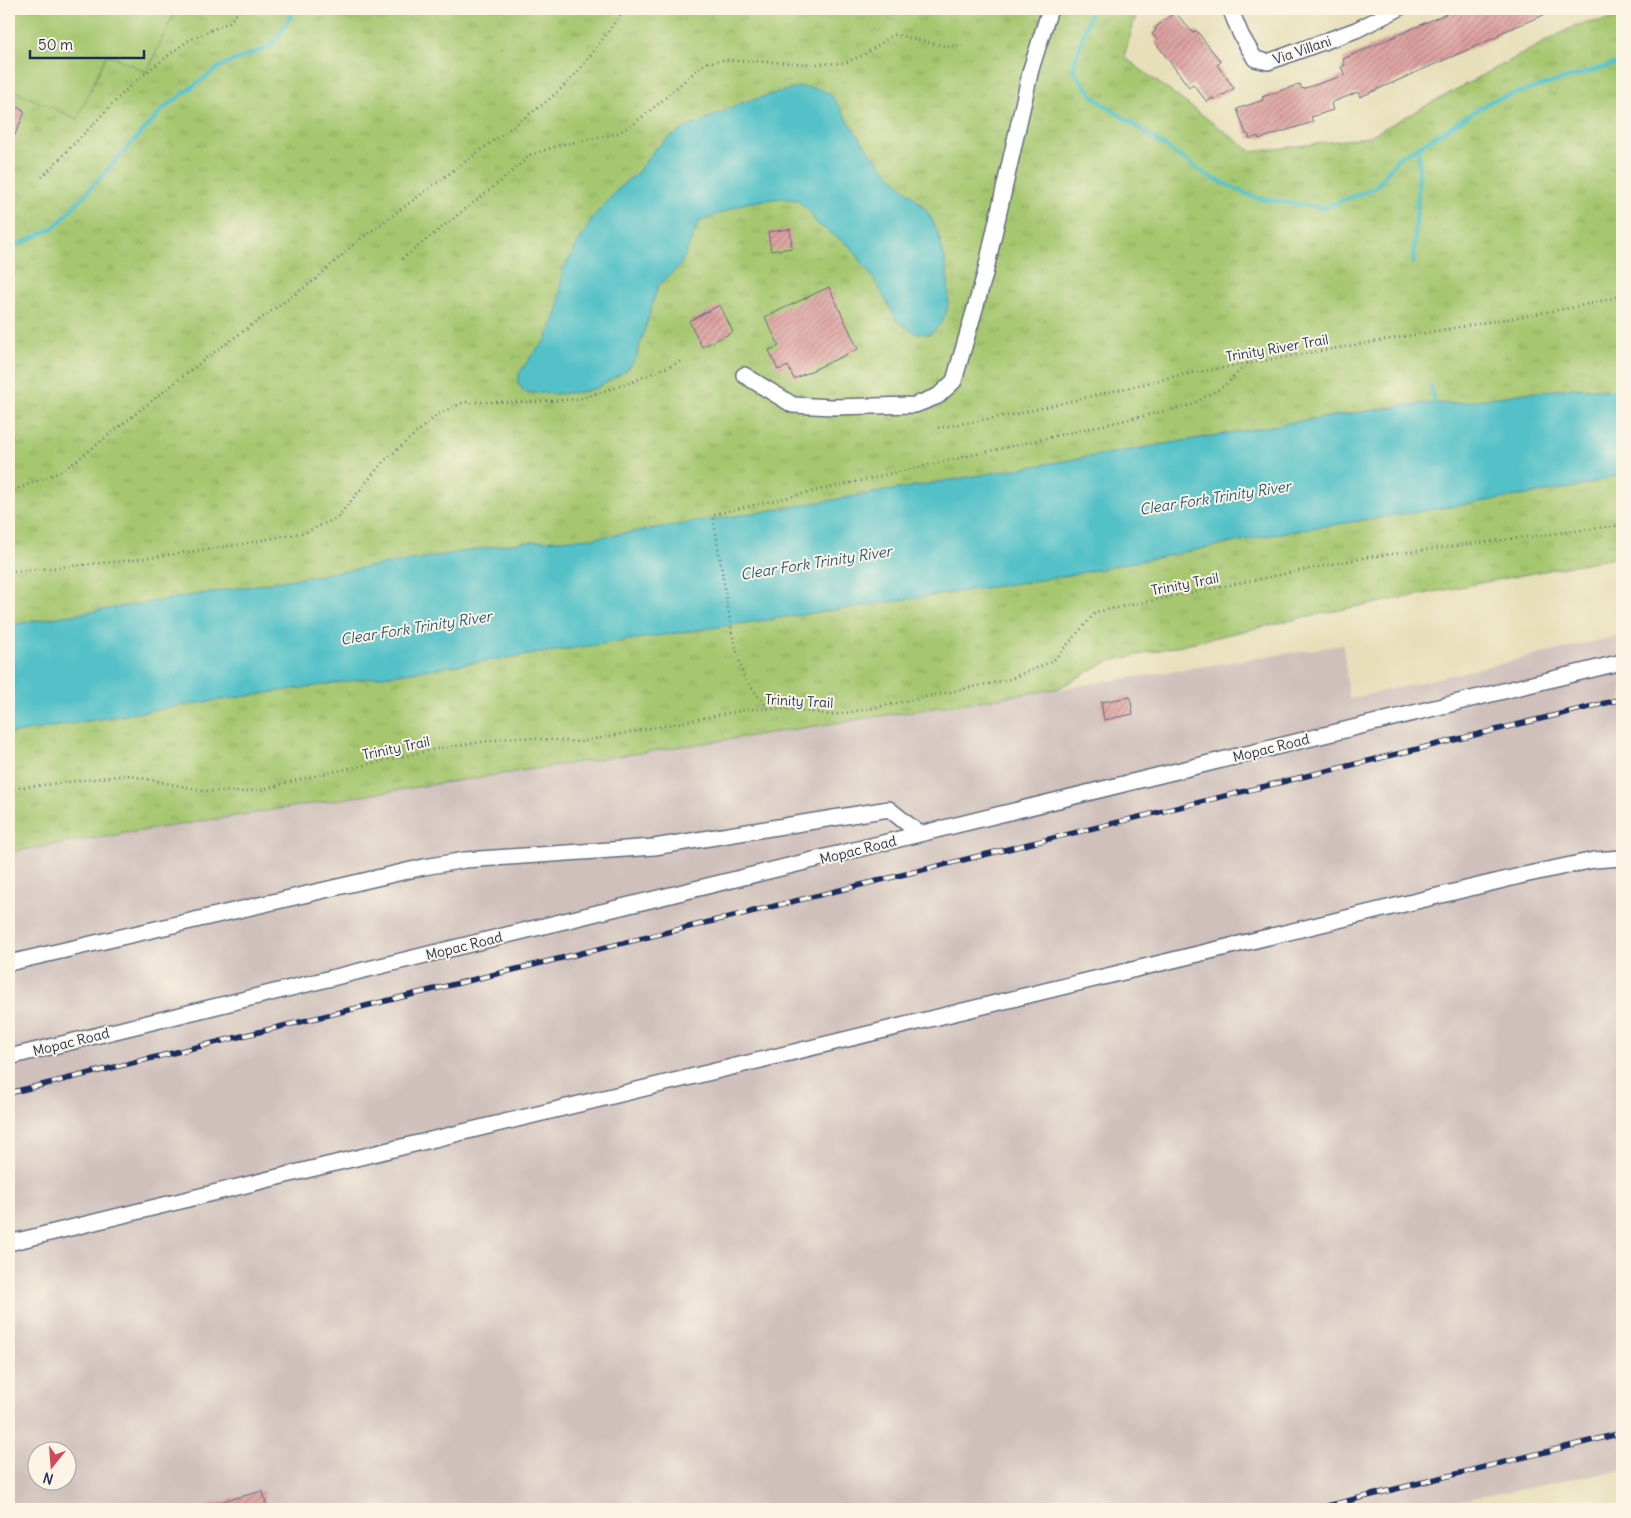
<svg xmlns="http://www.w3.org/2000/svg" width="1631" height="1518" viewBox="0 0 1631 1518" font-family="Delius,sans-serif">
	<defs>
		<pattern id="grass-tufts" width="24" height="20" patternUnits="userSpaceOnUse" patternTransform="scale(1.25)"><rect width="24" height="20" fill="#a6c770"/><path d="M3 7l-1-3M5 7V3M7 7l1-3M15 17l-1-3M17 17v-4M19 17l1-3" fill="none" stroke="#8eab63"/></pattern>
		<pattern id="building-hatch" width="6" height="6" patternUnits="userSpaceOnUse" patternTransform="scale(1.25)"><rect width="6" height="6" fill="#dda09f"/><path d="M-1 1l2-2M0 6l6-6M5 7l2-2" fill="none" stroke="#b28385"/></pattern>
	</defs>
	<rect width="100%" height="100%" fill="#fcf5e5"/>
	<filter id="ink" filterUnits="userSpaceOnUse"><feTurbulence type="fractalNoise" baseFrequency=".02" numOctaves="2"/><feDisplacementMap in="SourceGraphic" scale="10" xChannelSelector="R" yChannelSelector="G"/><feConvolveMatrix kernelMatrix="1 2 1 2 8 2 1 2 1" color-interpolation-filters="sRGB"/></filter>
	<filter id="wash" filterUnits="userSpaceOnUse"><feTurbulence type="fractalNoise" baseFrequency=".0096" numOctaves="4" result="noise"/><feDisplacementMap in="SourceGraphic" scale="20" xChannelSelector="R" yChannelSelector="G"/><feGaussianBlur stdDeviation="1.12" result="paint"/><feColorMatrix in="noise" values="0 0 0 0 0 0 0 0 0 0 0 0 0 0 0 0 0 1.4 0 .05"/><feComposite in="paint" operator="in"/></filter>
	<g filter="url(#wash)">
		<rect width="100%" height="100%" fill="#e7dfb9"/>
		<path fill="#cfc0bb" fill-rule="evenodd" d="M1622 635V1470L1414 1509H9V852L417 787 1343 645 1349 699ZM38 1450H68V1480H38Z"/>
		<path fill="url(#grass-tufts)" stroke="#607b67" d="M9 9H1138L1124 57 1252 152 1368 137 1576 25 1622 17V556L1314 615 1107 662 1057 689 417 787 9 852Z"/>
		<path fill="#a6c770" stroke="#607b67" d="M9 9H176L147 72 107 54 77 119 9 88Z"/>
		<path fill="#53c1c7" stroke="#377892" d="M799 87C811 87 821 88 831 95 846 115 857 137 873 155 880 164 888 172 896 180 907 191 919 200 928 213 942 233 954 289 946 313 943 322 937 328 930 334L915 333 897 321 877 284 851 247 816 223 810 212 797 200 781 198 746 203 699 222 681 265 658 286 636 358 627 370 597 388 582 392 552 394 524 392 518 383 519 374 531 356 546 340 558 311 562 271 593 217 623 184 638 172 654 150 670 137 686 128 744 102Z
			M1572 388 1622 390V474L1577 487 1281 533 1060 577 186 705 9 734V625L523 542 593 538 779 509 1313 419 1417 404 1459 403 1518 394Z"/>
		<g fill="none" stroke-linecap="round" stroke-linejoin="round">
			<path stroke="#53c1c7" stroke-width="4.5" d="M1091 9 1073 70 1095 98 1208 176 1256 198 1323 208 1375 188 1399 157 1418 147 1493 100 1622 62
				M9 249 55 227 165 107 221 66 271 46 296 9
				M1413 263 1419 176 1418 147
				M1431 386 1435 409"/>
		</g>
		<g id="blocks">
			<path fill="url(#building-hatch)" d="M1446 9H1558L1498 34 1499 36 1360 97 1358 92 1333 102 1331 104 1333 110 1311 117 1313 122 1259 139 1258 136 1250 139 1248 134H1246L1237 109 1263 100 1262 97 1300 84 1302 89 1345 75 1341 67 1345 65 1343 59 1448 13Z
				M1175 12 1193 33 1196 30 1221 62 1217 65 1234 88 1224 95 1223 94 1214 100 1213 98 1207 102 1193 84 1189 87 1155 42 1157 40 1152 34 1156 30 1155 28Z
				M9 103 24 110 23 111 25 112 9 148Z
				M790 229 792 248 771 251 768 232Z
				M829 287 858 349 794 379 788 366 778 370 769 350 779 346 765 317Z
				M720 305 733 332 702 347 689 321Z
				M1130 697 1133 714 1104 720 1101 702Z
				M263 1491 267 1509H208L207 1505Z"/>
		</g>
	</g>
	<g filter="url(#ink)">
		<use href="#blocks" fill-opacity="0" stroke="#626d7e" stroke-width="1"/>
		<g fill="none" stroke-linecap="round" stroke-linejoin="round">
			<g stroke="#626d7e" stroke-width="18">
				<path id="minor" d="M1232 9 1231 11 1241 35 1255 59 1268 62 1356 30 1398 9
					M744 375 793 405 832 407 915 405 938 396 954 381 985 274 1031 69 1050 9
					M9 963 424 867 465 860 654 847 889 809 920 834
					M9 1057 1622 662
					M9 1243 278 1177 1524 875 1594 860 1622 858"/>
			</g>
			<path stroke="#626d7e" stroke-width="2.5" stroke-dasharray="1 4" stroke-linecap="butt" d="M42 177 134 82 186 42 229 22 241 9
				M402 259 506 177 530 155 560 145 616 134 632 125 651 110 705 63 721 60 817 64 844 63 864 55 893 35H898L945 46H963
				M938 428 1016 414 1181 375 1570 308 1622 296
				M9 492 60 472 76 461 206 358 316 279 354 244 546 102 565 85 581 68 625 9
				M9 572 133 560 236 545 306 532 337 518 383 462 438 414 464 402H532L579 399 632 382 682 361
				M768 708 744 678 732 633 713 516 719 513 1191 405 1224 386 1248 363
				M9 789 127 775 205 791 240 792 260 790 301 779 441 748 515 737 580 742 750 709H788L832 715 863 710 1007 680 1053 661 1096 612 1368 557 1622 525"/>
			<use href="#minor" stroke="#fff" stroke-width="15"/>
			<g stroke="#1b2f5e" stroke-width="5.5">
				<path id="rail" d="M9 1093 1622 699
					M1315 1509 1622 1433"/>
			</g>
			<use href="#rail" stroke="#fcf5e5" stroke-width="4" stroke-dasharray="11" stroke-linecap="butt"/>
		</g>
	</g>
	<g text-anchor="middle" stroke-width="4" stroke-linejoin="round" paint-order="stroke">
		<g font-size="14" fill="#1b2f5e" stroke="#fcf5e5">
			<text transform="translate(1302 50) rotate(-19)" y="5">Via Villani</text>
			<text transform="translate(1277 348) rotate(-10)" y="5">Trinity River Trail</text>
			<text transform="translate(1185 584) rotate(-11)" y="5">Trinity Trail</text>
			<text transform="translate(799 701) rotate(3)" y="5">Trinity Trail</text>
			<text transform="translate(396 748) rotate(-12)" y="5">Trinity Trail</text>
			<text transform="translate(1271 748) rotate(-14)" y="5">Mopac Road</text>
			<text transform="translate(858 850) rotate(-14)" y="5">Mopac Road</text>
			<text transform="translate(464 946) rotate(-14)" y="5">Mopac Road</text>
			<text transform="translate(71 1042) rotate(-14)" y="5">Mopac Road</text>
		</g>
		<g font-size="15" font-style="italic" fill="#2c5b7e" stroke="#fcf5e5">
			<text transform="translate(1215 498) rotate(-9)" y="5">Clear Fork Trinity River</text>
			<text transform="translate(816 563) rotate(-9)" y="5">Clear Fork Trinity River</text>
			<text transform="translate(416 628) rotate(-9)" y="5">Clear Fork Trinity River</text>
		</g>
	</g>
	<rect width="1631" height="1518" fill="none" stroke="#fcf5e5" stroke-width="30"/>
	<g transform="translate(52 1466) rotate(197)"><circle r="24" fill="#fcf5e5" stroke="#a2a6af"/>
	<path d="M0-4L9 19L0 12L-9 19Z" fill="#d1495b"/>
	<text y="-8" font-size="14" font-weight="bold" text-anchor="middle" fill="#1b2f5e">N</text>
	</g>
	<path d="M30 50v8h114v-8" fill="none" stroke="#1b2f5e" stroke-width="2.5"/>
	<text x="38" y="50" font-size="15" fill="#1b2f5e" stroke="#fcf5e5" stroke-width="4" paint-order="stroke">50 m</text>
</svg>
